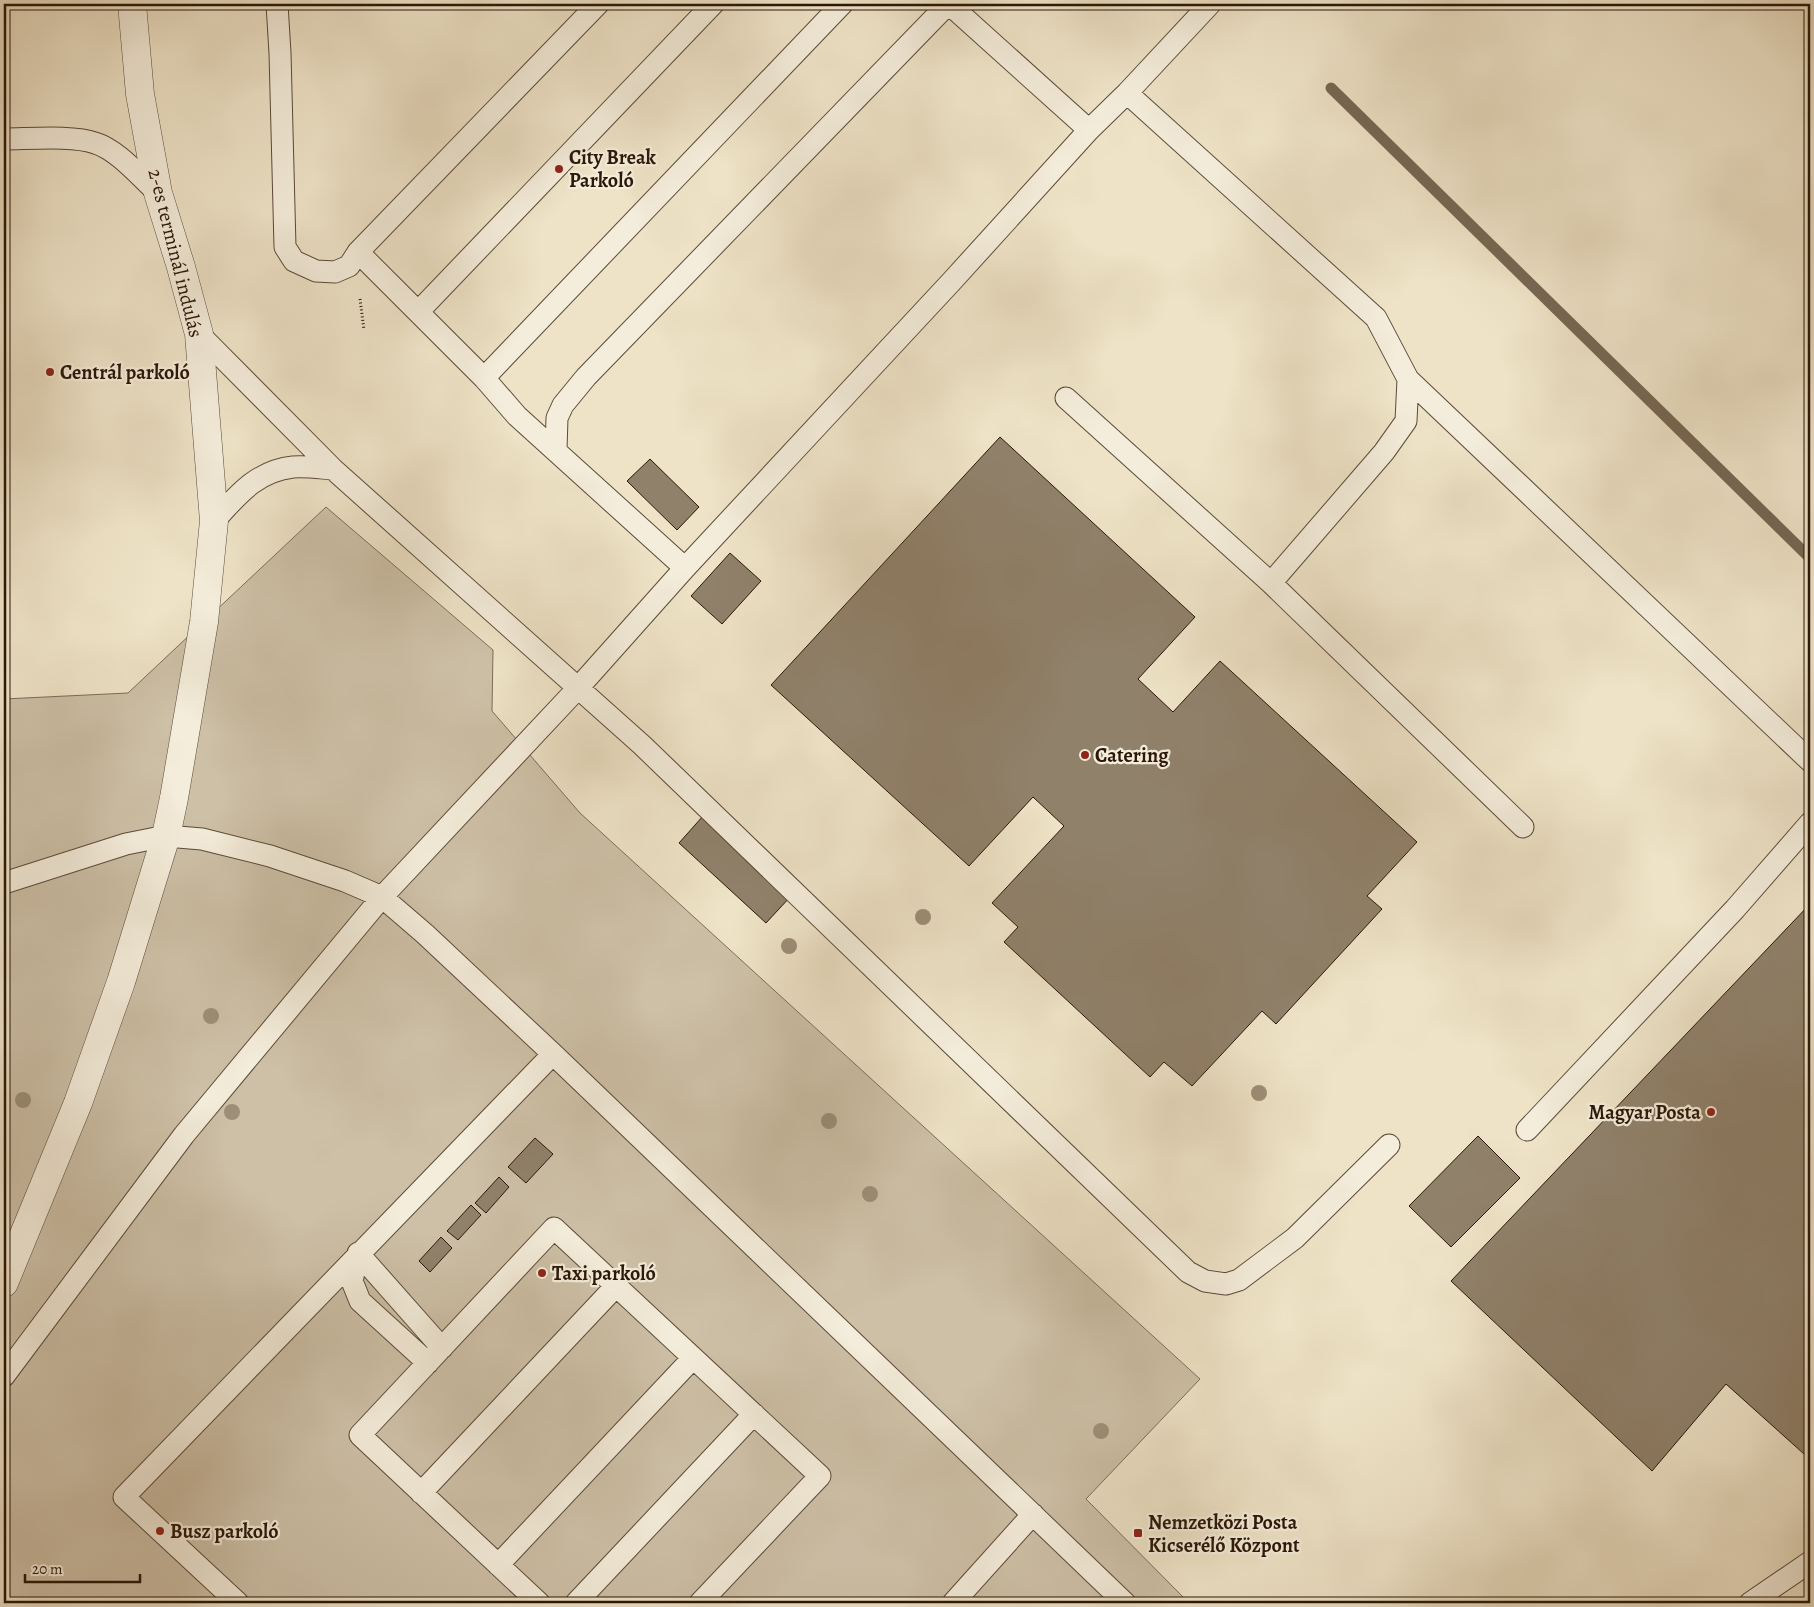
<svg xmlns="http://www.w3.org/2000/svg" width="1814" height="1607" viewBox="0 0 1814 1607" font-family="Alegreya,serif">
	<rect width="100%" height="100%" fill="#eee3c7"/>
	<filter id="stains"><feTurbulence type="fractalNoise" baseFrequency=".004" numOctaves="4"/><feColorMatrix values="0 0 0 0 .2 0 0 0 0 .09 0 0 0 0 .02 0 0 0 .5 -.17"/></filter>
	<radialGradient id="worn" r=".72"><stop offset=".6" stop-color="#630" stop-opacity="0"/><stop offset="1" stop-color="#630" stop-opacity=".3"/></radialGradient>
	<path fill="#cdc0a7" stroke="#7c6c58" d="M326 507 493 650 492 711 580 813 1200 1379 1086 1499 1189 1603H4V699L128 693Z"/>
	<g fill="none" stroke-linecap="round" stroke-linejoin="round">
		<path stroke="#776854" stroke-width="11" d="M1331 88 1810 558"/>
	</g>
	<path fill="#90816b" stroke="#2a1708" d="M1000 437 1195 617 1138 679 1173 712 1220 661 1417 842 1367 896 1382 909 1276 1024 1262 1011 1192 1086 1164 1062 1150 1077 1004 942 1018 927 992 903 1064 826 1033 797 969 866 771 685Z
		M650 459 699 507 677 530 627 481Z
		M730 553 761 581 722 624 691 596Z
		M703 816 791 896 766 923 679 843Z
		M1810 904V1447L1804 1454 1726 1384 1652 1471 1451 1281Z
		M1478 1136 1520 1178 1451 1247 1409 1206Z
		M535 1138 553 1154 526 1183 508 1167Z
		M499 1177 509 1187 486 1213 475 1203Z
		M471 1205 481 1215 458 1240 447 1231Z
		M441 1237 452 1248 430 1272 419 1261Z"/>
	<g fill="none" stroke-linecap="round" stroke-linejoin="round">
		<g stroke="#5b4a38" stroke-width="23">
			<path id="service" d="M277 4 280 53 285 247 294 261 316 271 335 272 349 266 358 252 598 4
				M949 4 1089 130
				M1127 93 1376 318 1408 379 1406 421 1384 452 1271 583
				M4 139C28 139 74 135 95 143 118 150 140 177 158 193
				M358 252 484 378 517 416 685 568
				M418 312 713 4
				M199 334 333 469 642 745 1188 1272 1205 1281 1226 1284 1239 1280 1295 1238 1389 1145
				M484 378 842 4
				M1408 379 1810 761
				M1066 398 1271 583 1523 827
				M556 450 557 418 563 405 586 377 948 4
				M214 521C237 496 256 471 293 467 306 466 320 468 333 469
				M4 883 126 844 166 836 202 839 270 856 345 881 382 897 425 934 553 1054 1125 1603
				M1527 1130 1735 909 1810 823
				M358 1253 442 1348
				M358 1254 352 1281 360 1301 428 1363
				M4 1376 184 1135 382 897 578 688 685 568 952 281 1089 130 1127 93 1210 4
				M421 1493 616 1286
				M498 1565 693 1358
				M238 1603 124 1497 553 1054
				M539 1603 360 1435 554 1228 820 1476 700 1603
				M576 1603 754 1414
				M953 1603 1033 1514
				M1750 1603 1810 1562"/>
		</g>
		<g stroke="#5b4a38" stroke-width="29">
			<path id="tertiary" d="M4 1283 78 1103 121 982 166 836 174 798 204 622 214 521 199 334 181 267 158 193 140 94 132 4"/>
		</g>
		<path stroke="#2a1708" stroke-width="3" stroke-dasharray="1 2.5" stroke-linecap="butt" d="M360 299 364 330"/>
		<use href="#service" stroke="#f4eddb" stroke-width="21"/>
		<use href="#tertiary" stroke="#f4eddb" stroke-width="28"/>
	</g>
	<g fill="#9d8f78">
		<circle cx="923" cy="917" r="8"/>
		<circle cx="789" cy="946" r="8"/>
		<circle cx="211" cy="1016" r="8"/>
		<circle cx="1259" cy="1093" r="8"/>
		<circle cx="23" cy="1100" r="8"/>
		<circle cx="232" cy="1112" r="8"/>
		<circle cx="829" cy="1121" r="8"/>
		<circle cx="870" cy="1194" r="8"/>
		<circle cx="1101" cy="1431" r="8"/>
	</g>
	<g fill="#8f2418" stroke="#f4eddb" stroke-width="2">
		<circle cx="559" cy="169" r="5"/>
		<circle cx="50" cy="372" r="5"/>
		<circle cx="1085" cy="755" r="5"/>
		<circle cx="1711" cy="1112" r="5"/>
		<circle cx="542" cy="1273" r="5"/>
		<circle cx="160" cy="1531" r="5"/>
		<rect x="1133" y="1528" width="10" height="10" rx="2.5"/>
	</g>
	<g text-anchor="middle" stroke-width="4.5" stroke-linejoin="round" paint-order="stroke">
		<g font-size="20" font-weight="bold" fill="#2a1708" stroke="#f4eddb" text-anchor="start">
			<text x="569" y="164">City Break<tspan x="569" dy="23">Parkoló</tspan></text>
			<text x="60" y="379">Centrál parkoló</text>
			<text x="1095" y="762">Catering</text>
			<text x="1701" y="1119" text-anchor="end">Magyar Posta</text>
			<text x="552" y="1280">Taxi parkoló</text>
			<text x="1148" y="1529">Nemzetközi Posta<tspan x="1148" dy="23">Kicserélő Központ</tspan></text>
			<text x="170" y="1538">Busz parkoló</text>
		</g>
		<g font-size="20" fill="#2a1708" stroke="#f4eddb">
			<text transform="translate(176 253) rotate(76)" y="7">2-es terminál indulás</text>
		</g>
	</g>
	<rect width="1814" height="1607" fill="none" stroke="#eee3c7" stroke-width="20"/>
	<rect x="5" y="5" width="1804" height="1597" fill="none" stroke="#2a1708" stroke-width="2.5"/>
	<rect x="10" y="10" width="1794" height="1587" fill="none" stroke="#2a1708"/>
	<path d="M25 1574v8h115v-8" fill="none" stroke="#2a1708" stroke-width="2.5"/>
	<text x="32" y="1574" font-size="15" fill="#2a1708" stroke="#f4eddb" stroke-width="4" paint-order="stroke">20 m</text>
	<rect width="100%" height="100%" filter="url(#stains)"/>
	<rect width="100%" height="100%" fill="url(#worn)"/>
</svg>
